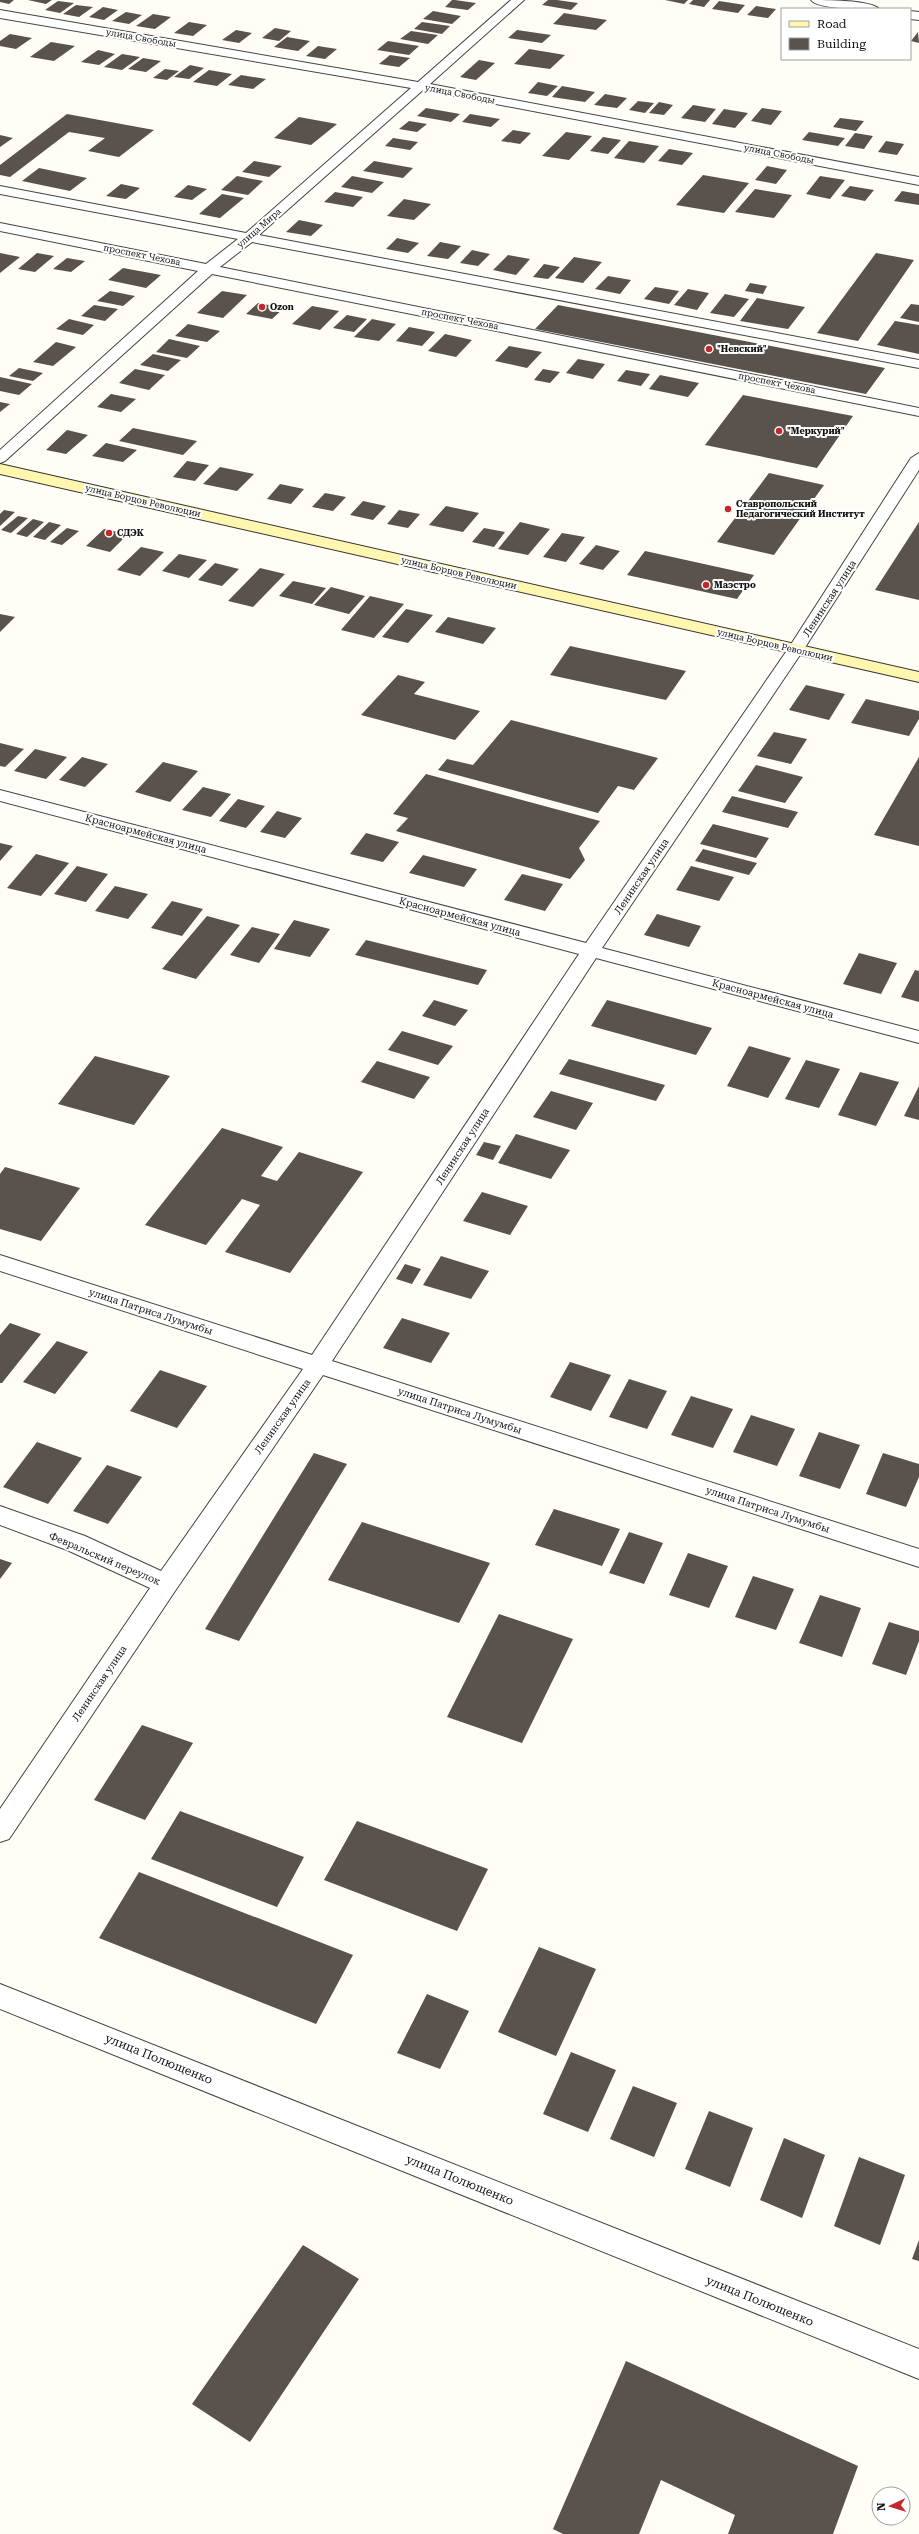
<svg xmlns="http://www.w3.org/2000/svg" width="919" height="2534" viewBox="0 0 919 2534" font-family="'Roboto Serif',serif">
	<rect width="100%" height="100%" fill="#fffdf5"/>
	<path fill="#5a524d" d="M0 0H14L9 4 0 2Z
		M28 0H52L46 4Z
		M452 0H455L476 3 468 10 445 7Z
		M548 0H557L578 3 571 10 542 5Z
		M665 0H688L684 4Z
		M693 0H710L704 7 689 4Z
		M58 1 74 3 60 13 45 10Z
		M719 1 745 5 738 13 712 9Z
		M76 5 93 7 79 17 63 14Z
		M756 6 776 9 768 18 747 15Z
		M103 7 118 10 104 20 89 17Z
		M433 11 461 16 452 24 423 19Z
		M126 12 142 15 129 24 112 21Z
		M564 13 607 20 596 30 553 24Z
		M153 14 171 17 155 29 136 26Z
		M189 22 207 25 193 36 174 33Z
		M422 22 450 26 442 34 414 29Z
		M275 28 291 31 279 41 262 38Z
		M236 30 252 33 239 43 222 40Z
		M517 30 551 35 542 43 508 38Z
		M411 31 438 35 428 44 400 39Z
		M918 32 919 43 911 41Z
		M10 34 32 38 16 49 0 46V41Z
		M287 37 310 41 298 51 274 47Z
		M388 41 419 46 409 55 377 50Z
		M51 42 75 46 54 61 30 57Z
		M318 46 337 49 325 59 306 56Z
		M529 49 565 55 550 69 514 64Z
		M98 50 115 54 99 65 81 62Z
		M122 54 140 57 122 70 104 67Z
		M390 55 410 58 399 67 379 64Z
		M143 58 161 61 146 72 128 69Z
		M479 60 495 63 476 80 460 77Z
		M190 65 204 68 189 79 174 77Z
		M165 69 179 71 167 80 153 78Z
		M209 70 232 74 217 86 193 82Z
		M241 75 266 79 253 89 228 85Z
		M538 82 558 86 547 96 528 93Z
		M562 86 595 92 585 102 552 97Z
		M605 94 627 98 617 108 594 105Z
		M638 101 654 103 645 113 629 110Z
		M659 102 673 105 664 115 649 113Z
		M693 105 716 109 705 122 681 118Z
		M426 108 460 114 451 122 417 116Z
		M762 108 782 111 771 125 751 121Z
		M724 109 748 113 735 128 712 124Z
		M67 114 154 130 119 157 88 151 105 138 69 132 10 177 0 175V165Z
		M470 114 500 119 491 127 462 122Z
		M299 117 337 124 311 145 274 138Z
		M840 118 864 121 856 131 833 127Z
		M409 121 427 124 417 132 399 129Z
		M513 130 531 133 520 144 501 141Z
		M566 132 592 136 569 160 542 156Z
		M809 132 845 138 838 146 802 140Z
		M855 133 873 136 864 149 845 146Z
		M0 135 13 138 0 147Z
		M603 137 621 140 608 154 590 151Z
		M393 138 418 142 410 150 385 146Z
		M629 141 659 146 644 163 614 158Z
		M886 141 904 144 897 155 878 152Z
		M669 149 693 153 682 165 658 161Z
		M254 161 282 166 269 177 242 172Z
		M374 161 413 168 403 178 363 171Z
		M767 166 787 170 776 184 755 180Z
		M39 168 87 178 70 191 22 181Z
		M703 175 749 183 724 213 676 205Z
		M237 176 263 181 248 195 221 190Z
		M352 176 384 182 372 193 341 187Z
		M820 176 845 180 830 199 806 194Z
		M121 184 140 188 126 199 106 196Z
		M188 185 207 189 192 200 174 197Z
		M850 186 874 190 865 201 841 196Z
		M755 189 792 195 774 218 735 212Z
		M902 191 919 194V205L894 201Z
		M335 192 363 197 353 207 324 202Z
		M222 194 244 198 220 218 199 214Z
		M404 199 431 204 414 220 387 216Z
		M299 220 323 225 311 236 286 232Z
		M397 238 419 243 408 253 386 249Z
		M440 242 461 246 448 259 427 256Z
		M472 250 490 254 478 266 460 263Z
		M0 253 20 257 0 273Z
		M37 253 54 256 35 272 18 269Z
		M876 253 914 260 858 341 817 333Z
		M508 255 530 259 516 275 493 270Z
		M574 257 602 262 583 283 555 278Z
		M67 258 85 261 71 272 53 269Z
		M544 264 560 267 548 279 533 277Z
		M123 268 161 275 146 288 108 280Z
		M608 276 631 280 620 294 595 289Z
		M750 283 767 286 763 294 745 291Z
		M655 287 679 291 669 304 644 299Z
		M688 289 709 293 697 310 674 305Z
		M110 291 135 296 123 306 97 301Z
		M222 291 247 295 223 318 197 313Z
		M725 294 749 299 734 317 710 313Z
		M757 298 805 307 788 329 740 321Z
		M258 303 284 308 272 319 246 314Z
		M911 304 919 305V322L900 318Z
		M94 305 118 309 105 321 81 316Z
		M558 305 885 368 866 394 535 329Z
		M312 306 339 311 320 330 292 324Z
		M347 315 367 319 354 332 333 328Z
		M69 319 94 325 83 335 56 329Z
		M372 319 396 324 379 341 354 337Z
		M895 321 919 325V354L877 345Z
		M188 324 220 331 207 342 175 336Z
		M409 327 435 332 422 346 396 341Z
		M445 334 472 340 456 357 428 351Z
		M169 339 200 346 187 358 156 352Z
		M56 342 76 347 53 366 33 362Z
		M509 346 542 352 527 368 495 361Z
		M153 354 181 360 168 371 140 365Z
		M578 359 605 364 593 379 566 373Z
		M19 368 43 373 33 381 9 376Z
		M135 369 165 375 149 390 119 383Z
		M543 369 560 372 550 383 534 380Z
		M626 370 650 374 641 386 617 381Z
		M660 375 699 383 688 397 649 389Z
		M0 377 32 384 19 395 0 391Z
		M111 394 136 399 121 412 97 407Z
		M743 395 853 416 817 468 705 445Z
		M0 402 10 404 0 412Z
		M133 428 197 441 183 455 119 441Z
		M67 430 88 435 66 454 46 450Z
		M106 443 137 450 123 462 92 456Z
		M187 461 209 465 195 481 173 477Z
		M220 467 254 474 237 491 203 484Z
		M769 473 824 485 774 555 717 542Z
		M280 484 304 489 291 504 267 499Z
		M325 493 346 497 333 511 312 507Z
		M363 501 386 506 373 520 350 515Z
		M446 506 479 513 463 532 429 525Z
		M4 510 15 512 0 526V514Z
		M399 510 420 514 408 528 387 524Z
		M18 516 28 518 11 533 1 530Z
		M33 519 44 522 27 537 16 534Z
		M49 522 61 525 45 540 33 537Z
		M520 522 550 529 528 555 498 549Z
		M919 522V600L875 590Z
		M67 528 79 531 62 545 50 542Z
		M484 528 505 532 494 547 472 542Z
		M104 529 128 534 110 552 86 546Z
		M562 533 585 537 566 562 543 557Z
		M596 545 620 551 603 570 579 564Z
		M141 547 164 552 140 576 117 570Z
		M645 551 754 575 737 599 627 575Z
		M179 554 207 560 189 578 162 571Z
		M215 563 239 569 222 586 198 580Z
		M260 568 285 574 253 607 228 601Z
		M293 581 326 588 312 604 279 596Z
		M331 587 365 596 349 614 314 605Z
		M370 596 404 604 374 638 341 630Z
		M406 609 433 615 408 643 382 637Z
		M0 614 15 617 0 632Z
		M448 617 496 628 483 644 435 632Z
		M570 646 686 671 666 700 550 675Z
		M398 675 425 682 414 694 480 711 455 740 361 715Z
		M806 685 845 694 829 720 789 710Z
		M866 699 919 711V719L909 736 851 723Z
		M511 720 658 758 634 790 618 786 598 813 438 770 447 759 473 765Z
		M774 732 807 739 791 764 757 756Z
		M0 743 24 749 5 767 0 766Z
		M35 749 67 757 46 779 14 771Z
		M82 757 108 764 85 787 59 780Z
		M919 757V846L874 835Z
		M163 762 198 771 170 802 135 792Z
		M756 765 803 777 785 803 738 791Z
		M426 774 600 821 579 848 585 860 570 879 396 831 408 818 393 814Z
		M203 787 231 794 211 817 182 810Z
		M732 796 798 812 788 828 722 812Z
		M238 799 265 806 246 828 219 821Z
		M277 811 302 818 285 838 260 832Z
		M713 824 769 838 756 858 700 844Z
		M366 833 399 842 383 862 350 854Z
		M0 843 13 846 0 861Z
		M703 849 757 863 749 875 695 861Z
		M36 854 69 863 41 896 7 888Z
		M423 855 477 869 464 887 409 873Z
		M77 866 108 874 86 902 54 894Z
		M691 866 734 877 719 901 676 890Z
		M522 874 563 884 545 911 504 900Z
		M115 886 148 894 128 919 95 911Z
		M172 901 203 909 182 936 151 928Z
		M657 914 701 926 689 947 644 935Z
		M207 916 240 925 196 979 162 969Z
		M294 920 330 929 310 957 274 949Z
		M252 927 280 934 259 963 230 955Z
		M366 940 487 970 478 985 355 955Z
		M859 953 897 963 881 994 843 984Z
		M915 970 919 971V1002L901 997Z
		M434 1000 468 1010 455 1026 422 1016Z
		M607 1000 712 1028 696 1055 591 1026Z
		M402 1031 453 1046 438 1065 388 1050Z
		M749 1046 791 1058 768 1098 727 1086Z
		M95 1056 170 1076 134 1125 58 1104Z
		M569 1059 665 1085 656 1101 559 1074Z
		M806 1060 840 1069 819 1108 785 1099Z
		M377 1061 430 1077 414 1099 361 1082Z
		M860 1072 899 1082 876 1126 838 1115Z
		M919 1086V1120L904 1116Z
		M551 1091 593 1103 576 1130 533 1117Z
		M222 1128 283 1147 261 1176 277 1181 299 1152 363 1172 290 1273 225 1252 260 1205 242 1199 206 1245 145 1225Z
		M516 1134 570 1150 551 1179 498 1163Z
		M484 1142 501 1146 493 1160 476 1155Z
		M5 1167 80 1188 41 1241 0 1229V1174Z
		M482 1192 528 1206 510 1235 463 1221Z
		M441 1256 489 1271 471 1299 423 1285Z
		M405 1264 421 1269 412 1284 396 1279Z
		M402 1318 450 1333 431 1363 383 1348Z
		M10 1323 41 1334 2 1383H0V1335Z
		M57 1341 88 1352 55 1394 23 1382Z
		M570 1362 611 1375 591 1411 550 1397Z
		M160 1370 207 1386 177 1428 130 1411Z
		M629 1379 667 1391 647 1429 609 1417Z
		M691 1396 733 1409 713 1448 671 1435Z
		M751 1415 795 1429 777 1466 733 1452Z
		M819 1432 860 1445 840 1489 799 1476Z
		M37 1442 82 1458 48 1504 3 1487Z
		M314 1453 347 1464 239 1641 205 1629Z
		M883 1453 919 1464V1477L906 1507 866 1494Z
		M107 1465 142 1477 108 1524 73 1511Z
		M554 1509 620 1529 602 1566 535 1545Z
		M362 1522 490 1563 459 1623 328 1580Z
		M629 1532 663 1543 644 1584 609 1573Z
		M688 1553 728 1566 709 1608 669 1595Z
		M0 1559 12 1563 0 1579Z
		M753 1576 794 1589 776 1630 735 1617Z
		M820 1595 861 1608 842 1657 799 1643Z
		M499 1614 573 1639 522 1743 447 1717Z
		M889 1622 919 1631V1641L906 1675 872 1664Z
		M142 1725 193 1743 145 1820 94 1800Z
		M180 1811 304 1857 277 1907 151 1859Z
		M357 1821 488 1869 457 1931 324 1880Z
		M139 1872 353 1955 316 2024 99 1938Z
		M539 1947 596 1969 556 2056 498 2032Z
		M427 1994 469 2011 440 2069 397 2053Z
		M571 2052 616 2070 588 2132 543 2114Z
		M633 2086 677 2103 654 2157 610 2139Z
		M709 2111 753 2128 730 2187 685 2169Z
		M784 2138 825 2155 802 2218 760 2200Z
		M859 2157 905 2175 880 2245 834 2226Z
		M919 2240V2261L912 2259Z
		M303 2245 359 2279 250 2442 192 2404Z
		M626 2361 858 2466 833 2534H728L735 2515 661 2480 639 2534H563L553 2529Z"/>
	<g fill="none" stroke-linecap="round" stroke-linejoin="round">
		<g stroke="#444" stroke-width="2">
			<path id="street" d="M511 0H524L430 84 919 177V185L423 90 259 235 919 360V368L252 242 220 267 919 408V416L212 274 5 461 0 463V450L198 271 0 231V223L206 264 238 239 0 194V186L246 233 411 88 0 18V10L418 82Z
				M811 0C824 0 872 0 879 9 866 9 818 10 811 0Z
				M910 11 919 12V20L910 19Z
				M919 453V470L804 649 602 948 919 1031V1043L596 958 332 1361 919 1549V1567L323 1375 175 1591 9 1839 0 1842V1809L150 1588 67 1550 0 1525V1506L85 1536 161 1571 303 1369 0 1271V1255L312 1355 579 954 0 801V790L586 943 788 649 911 458Z
				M0 1984 919 2349V2379L0 2009Z"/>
		</g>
		<g stroke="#333" stroke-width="2">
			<path id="secondary" d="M0 464 919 672V682L0 474Z"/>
		</g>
		<use href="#street" fill="#fff" fill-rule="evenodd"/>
		<use href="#secondary" fill="#fff6b0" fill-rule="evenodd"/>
	</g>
	<g fill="#c4262e" stroke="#fff" stroke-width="1.5">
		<circle cx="262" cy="307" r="4"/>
		<circle cx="709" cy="349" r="4"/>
		<circle cx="779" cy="431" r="4"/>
		<circle cx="728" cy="509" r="4"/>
		<circle cx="109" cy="533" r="4"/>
		<circle cx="706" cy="585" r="4"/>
	</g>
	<g text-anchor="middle" stroke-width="4" stroke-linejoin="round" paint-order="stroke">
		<g font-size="9" fill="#111" stroke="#fff">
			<text transform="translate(141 38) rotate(10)" y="3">улица Свободы</text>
			<text transform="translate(460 94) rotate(11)" y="3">улица Свободы</text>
			<text transform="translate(779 154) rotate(11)" y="3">улица Свободы</text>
			<text transform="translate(259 228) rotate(-41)" y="3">улица Мира</text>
			<text transform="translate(142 255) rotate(11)" y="3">проспект Чехова</text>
			<text transform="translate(460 319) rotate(11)" y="3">проспект Чехова</text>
			<text transform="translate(777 383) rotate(11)" y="3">проспект Чехова</text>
			<text transform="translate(143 501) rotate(13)" y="3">улица Борцов Революции</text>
			<text transform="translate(459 573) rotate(13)" y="3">улица Борцов Революции</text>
			<text transform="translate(775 645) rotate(13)" y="3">улица Борцов Революции</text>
		</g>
		<g font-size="9" font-weight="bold" fill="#111" stroke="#fff" text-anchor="start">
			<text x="270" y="310">Ozon</text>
			<text x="717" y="352">"Невский"</text>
			<text x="787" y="434">"Меркурий"</text>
			<text x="736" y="507">Ставропольский<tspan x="736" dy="10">Педагогический Институт</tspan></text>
			<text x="117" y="536">СДЭК</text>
			<text x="714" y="588">Маэстро</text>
		</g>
		<g font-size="10" fill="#111" stroke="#fff">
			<text transform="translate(829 598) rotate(-57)" y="4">Ленинская улица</text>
			<text transform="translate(146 833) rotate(15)" y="4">Красноармейская улица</text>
			<text transform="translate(641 876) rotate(-56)" y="4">Ленинская улица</text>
			<text transform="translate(460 916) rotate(15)" y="4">Красноармейская улица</text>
			<text transform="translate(773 998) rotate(15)" y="4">Красноармейская улица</text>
			<text transform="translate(462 1146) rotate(-57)" y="4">Ленинская улица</text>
			<text transform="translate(151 1311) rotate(18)" y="4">улица Патриса Лумумбы</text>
			<text transform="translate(460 1410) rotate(18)" y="4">улица Патриса Лумумбы</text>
			<text transform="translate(282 1416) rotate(-55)" y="4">Ленинская улица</text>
			<text transform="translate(768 1509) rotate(18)" y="4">улица Патриса Лумумбы</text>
			<text transform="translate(105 1558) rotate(23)" y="4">Февральский переулок</text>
			<text transform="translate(99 1683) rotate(-56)" y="4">Ленинская улица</text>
		</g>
		<g font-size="12" fill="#111" stroke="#fff">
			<text transform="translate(159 2059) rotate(22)" y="4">улица Полющенко</text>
			<text transform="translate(460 2180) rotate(22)" y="4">улица Полющенко</text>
			<text transform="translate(760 2301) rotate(22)" y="4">улица Полющенко</text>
		</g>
	</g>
	<rect x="781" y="8" width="130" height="52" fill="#ffffff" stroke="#a0a0a0"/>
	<rect x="789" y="21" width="20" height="6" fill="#fff6b0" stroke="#a0a0a0"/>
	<text x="817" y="28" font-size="12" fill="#111111">Road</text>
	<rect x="789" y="38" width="20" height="12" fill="#5a524d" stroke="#a0a0a0"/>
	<text x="817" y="48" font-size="12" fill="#111111">Building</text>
	<g transform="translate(891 2506) rotate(266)"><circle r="19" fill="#ffffff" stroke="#a0a0a0"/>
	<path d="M0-3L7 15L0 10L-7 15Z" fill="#c4262e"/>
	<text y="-6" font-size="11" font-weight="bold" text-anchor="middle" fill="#111111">N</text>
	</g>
</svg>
